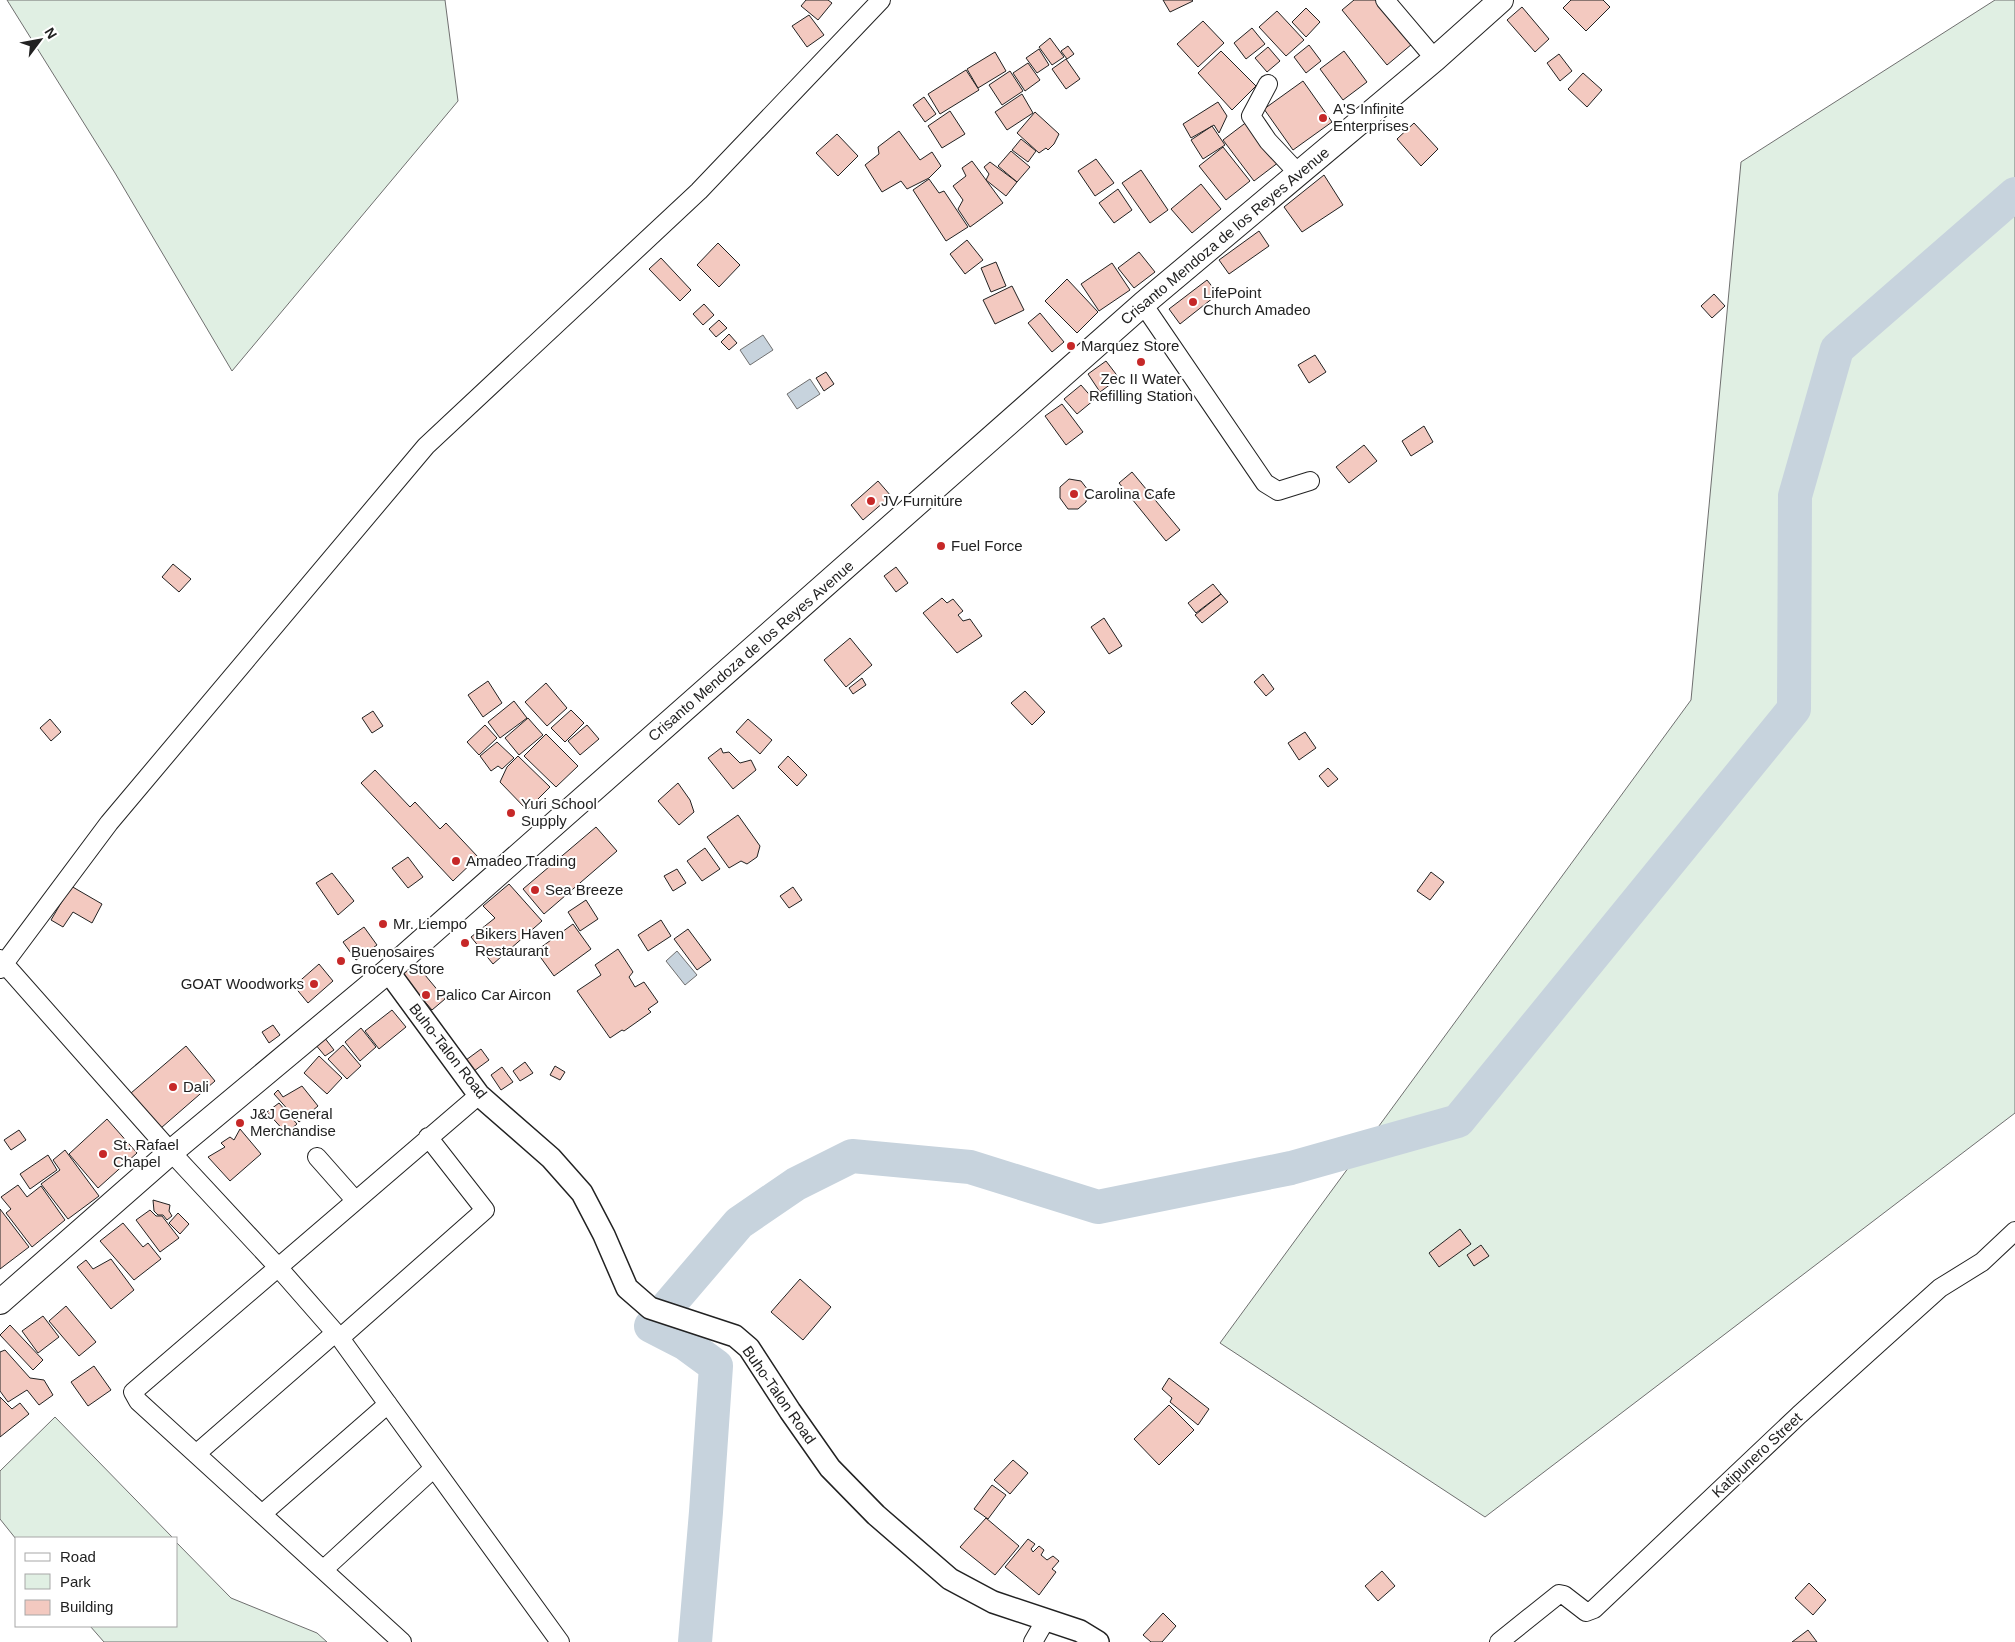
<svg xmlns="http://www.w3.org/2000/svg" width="2015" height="1642" viewBox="0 0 2015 1642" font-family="Arial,sans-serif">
	<rect width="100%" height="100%" fill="#fff"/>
	<path fill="#e0efe3" stroke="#6f6f6f" d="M7 0H445L458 101 232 371 115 173Z
		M1995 0H2015V1113L1485 1517 1220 1343 1691 700 1741 162Z
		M55 1417 173 1538 16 1539 0 1519V1471Z
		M176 1542 231 1598 317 1633 327 1642H104L90 1626H176Z"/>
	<path fill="#c7d3dd" stroke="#6f6f6f" d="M763 335 773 350 750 365 740 350Z
		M810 379 820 394 797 409 787 394Z
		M677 951 697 975 685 985 666 961Z"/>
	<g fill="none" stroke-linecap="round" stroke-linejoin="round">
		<path stroke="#c7d3dd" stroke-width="34" d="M695 1642 706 1512 716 1366 686 1344 651 1326 739 1223 796 1184 852 1156 970 1167 1098 1207 1291 1168 1458 1121 1794 709 1795 496 1837 349 2015 194"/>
	</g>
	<path fill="#f3c9c0" stroke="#222" d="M806 0H828L832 3 818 20 801 6Z
		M1163 0H1192L1193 1 1170 12Z
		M1354 0H1376L1412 44 1387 65 1342 10Z
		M1571 0H1603L1610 7 1586 31 1563 8Z
		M1522 7 1549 39 1535 52 1507 20Z
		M1306 8 1320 22 1306 37 1292 22Z
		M1277 11 1304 40 1286 56 1259 27Z
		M809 15 824 35 807 47 792 26Z
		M1203 21 1224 43 1198 67 1177 44Z
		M1252 28 1265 44 1246 59 1234 43Z
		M1050 38 1064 57 1052 65 1039 47Z
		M1309 45 1321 61 1306 73 1294 57Z
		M1068 46 1074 54 1067 59 1061 51Z
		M1268 47 1280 61 1267 72 1255 58Z
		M1039 49 1049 65 1037 73 1026 58Z
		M1221 51 1256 86 1232 110 1198 73Z
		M1344 51 1367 82 1343 100 1320 69Z
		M995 52 1006 71 978 88 967 69Z
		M1559 54 1572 71 1560 81 1547 63Z
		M1066 59 1080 79 1066 89 1052 69Z
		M1028 63 1040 80 1025 91 1013 73Z
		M966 70 979 90 940 114 928 94Z
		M1010 71 1023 91 1002 105 989 85Z
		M1583 73 1602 90 1587 107 1568 89Z
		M1303 81 1332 122 1293 150 1264 109Z
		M1022 94 1033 113 1007 130 995 112Z
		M924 97 936 114 925 122 913 105Z
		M1218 102 1227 116 1219 133 1214 125 1191 138 1183 124Z
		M950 111 965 134 942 148 928 126Z
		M1035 112 1059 134 1054 144 1048 150 1046 148 1039 153 1017 133Z
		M1248 121 1279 162 1254 181 1223 140Z
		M1414 123 1438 149 1421 166 1397 139Z
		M1212 126 1225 145 1203 159 1191 140Z
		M899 131 920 160 932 152 941 166 929 178 907 189 901 181 882 192 865 165 879 154 878 147Z
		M837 134 858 156 838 176 816 153Z
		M1021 139 1036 151 1028 162 1012 150Z
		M1223 147 1250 181 1226 200 1199 166Z
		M1011 151 1030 167 1017 182 998 166Z
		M1096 159 1114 183 1095 196 1078 171Z
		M972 161 1003 203 970 227 958 209 963 200 953 186 966 176 962 168Z
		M990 162 1017 182 1006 196 986 180 989 174 984 167Z
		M1141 170 1168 210 1150 223 1122 183Z
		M1324 175 1343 205 1302 232 1284 207Z
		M929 179 939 193 944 191 968 227 946 241 913 190Z
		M1201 184 1221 209 1192 233 1171 209Z
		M1118 189 1132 210 1114 223 1099 203Z
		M1259 231 1269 246 1229 274 1219 260Z
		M967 240 983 260 965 274 950 254Z
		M718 243 740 265 719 287 697 265Z
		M1139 252 1155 272 1134 288 1118 268Z
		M661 258 691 290 680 301 649 269Z
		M996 262 1006 286 991 292 981 268Z
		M1112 263 1130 290 1099 311 1081 284Z
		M1067 279 1098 312 1077 333 1045 301Z
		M1207 280 1218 294 1180 324 1169 309Z
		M1012 286 1024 310 995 324 983 300Z
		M1714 294 1725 306 1712 318 1701 306Z
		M704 304 714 315 703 325 693 314Z
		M1040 313 1064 342 1052 352 1028 323Z
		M719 320 727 328 716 337 709 329Z
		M729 334 737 343 729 350 721 342Z
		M1315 355 1326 372 1309 383 1298 365Z
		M1106 361 1119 378 1100 392 1088 374Z
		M826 372 834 384 824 391 816 378Z
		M1081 385 1094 400 1077 414 1064 399Z
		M1062 404 1083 432 1066 445 1045 416Z
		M1424 426 1433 442 1411 456 1402 441Z
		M1364 445 1377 461 1349 483 1336 467Z
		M1132 472 1180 530 1166 541 1119 483Z
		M1069 479 1081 481 1088 490 1086 502 1078 509H1068L1060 498V487Z
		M878 481 891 496 863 520 851 505Z
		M173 564 191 579 179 592 162 577Z
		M896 567 908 583 896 592 884 576Z
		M1213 584 1221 594 1196 613 1188 603Z
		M1221 594 1228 602 1202 623 1195 615Z
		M942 598 947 603 953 599 963 611 958 615 963 621 970 619 982 636 957 653 923 613Z
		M1104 618 1122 646 1109 654 1091 627Z
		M850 638 872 665 846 687 824 660Z
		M1263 674 1274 689 1266 696 1254 682Z
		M862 678 866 685 853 694 849 688Z
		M488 681 502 703 483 717 468 695Z
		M546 683 567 708 547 726 525 702Z
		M1025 691 1045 712 1032 725 1011 703Z
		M514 701 527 718 500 738 488 722Z
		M571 710 584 723 565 742 551 728Z
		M373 711 383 726 372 733 362 718Z
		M528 718 543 735 519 755 505 738Z
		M50 719 61 732 51 741 40 728Z
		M748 719 772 740 760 754 736 732Z
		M485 725 497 738 479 755 467 742Z
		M587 725 599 739 580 755 568 741Z
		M1305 732 1316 748 1299 760 1288 743Z
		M546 734 578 766 556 787 524 756Z
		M497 742 514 758 502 769 498 766 491 771 480 756Z
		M721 748 723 753 729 752 740 763 751 760 756 770 733 789 708 758Z
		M518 756 550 787 527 810 500 782 507 767Z
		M788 756 807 775 797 786 778 767Z
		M1328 768 1338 779 1328 787 1319 776Z
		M375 770 410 807 415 802 440 829 446 823 478 857 453 881 361 783Z
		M678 783 690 800 694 812 679 825 658 801Z
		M738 815 760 846 757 857 747 864 741 861 729 868 707 837Z
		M596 827 617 851 544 914 523 889Z
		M705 848 720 869 702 881 687 861Z
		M408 857 423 877 408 888 392 868Z
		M677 869 686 883 673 891 664 876Z
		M1431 872 1444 882 1430 900 1417 891Z
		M332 873 354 901 338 915 316 883Z
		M509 884 542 921 493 964 471 937 495 918 483 906Z
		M71 886 102 904 92 923 73 912 63 927 51 920Z
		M793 887 802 900 789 908 780 896Z
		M586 900 598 919 580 931 568 912Z
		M661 920 671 936 648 951 638 935Z
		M573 924 591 949 554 976 536 951Z
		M364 927 377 945 356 960 343 942Z
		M688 929 711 960 697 970 674 939Z
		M618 949 633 972 629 977 635 987 644 982 658 1002 648 1009 651 1012 624 1031 622 1030 610 1038 577 991 601 975 595 965Z
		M415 963 445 999 432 1010 401 974Z
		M319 964 333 981 308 1003 294 986Z
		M392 1010 406 1027 379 1049 365 1031Z
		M273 1025 280 1035 269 1043 262 1032Z
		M361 1028 376 1047 360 1061 345 1042Z
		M324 1037 334 1050 325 1056 315 1044Z
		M343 1045 361 1066 347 1079 328 1059Z
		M186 1046 215 1081 161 1128 131 1093Z
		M481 1049 489 1060 474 1071 466 1060Z
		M319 1056 342 1078 327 1094 304 1073Z
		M525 1062 533 1073 520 1081 513 1071Z
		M555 1066 565 1072 560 1080 550 1075Z
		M502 1067 513 1082 501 1090 491 1075Z
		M302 1086 318 1106 299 1122 274 1094 278 1090 283 1097Z
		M279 1103 297 1124 286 1133 267 1112Z
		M107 1119 137 1153 98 1188 69 1154Z
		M240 1129 261 1154 230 1181 208 1157 225 1147 221 1143 230 1137 234 1140Z
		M19 1130 26 1140 11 1150 4 1140Z
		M65 1150 99 1196 68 1219 41 1184 60 1170 53 1160Z
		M48 1155 57 1170 30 1189 20 1174Z
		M18 1185 27 1197 41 1186 65 1220 32 1247 6 1213 11 1209 1 1197Z
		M153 1200 170 1205 169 1211 172 1216 167 1220 163 1215H158L154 1211Z
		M0 1209 29 1247 0 1269Z
		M150 1210 156 1216H162L179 1238 160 1252 136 1220Z
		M178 1213 189 1224 180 1234 169 1223Z
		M123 1223 143 1247 148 1243 161 1259 134 1280 100 1241Z
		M1460 1229 1471 1244 1439 1267 1429 1253Z
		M1481 1245 1489 1256 1474 1266 1467 1255Z
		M111 1259 134 1290 111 1309 77 1267 86 1260 93 1269Z
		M800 1279 831 1307 803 1340 771 1312Z
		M66 1306 96 1342 79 1356 49 1321Z
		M43 1316 59 1337 38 1353 22 1331Z
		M10 1325 43 1360 33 1370 0 1335Z
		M5 1350 30 1378 44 1380 53 1395 39 1405 27 1390 8 1402 0 1391V1352Z
		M94 1366 111 1390 88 1406 71 1382Z
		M1169 1378 1209 1409 1198 1425 1170 1402 1172 1398 1162 1389Z
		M0 1397 12 1409 20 1403 29 1414 0 1437Z
		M1169 1405 1194 1430 1159 1465 1134 1439Z
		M1013 1460 1028 1473 1010 1494 994 1480Z
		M992 1485 1006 1495 988 1519 974 1509Z
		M986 1518 1019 1546 995 1575 960 1547Z
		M1028 1539 1035 1544 1031 1549 1033 1552 1039 1546 1044 1550 1041 1555 1047 1560 1053 1556 1059 1561 1052 1569 1056 1572 1039 1595 1005 1567Z
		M1382 1571 1395 1586 1378 1601 1365 1586Z
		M1809 1583 1826 1600 1813 1615 1795 1598Z
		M1163 1613 1176 1626 1162 1642H1151L1143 1635Z
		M1808 1630 1817 1642H1792Z"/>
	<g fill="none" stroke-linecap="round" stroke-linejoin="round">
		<g stroke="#222" stroke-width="20">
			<path id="minor" d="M1385 0 1435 59
				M1268 84 1251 116 1268 141 1298 173
				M1143 304 1265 483 1278 491 1310 481
				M0 959 171 1152 277 1266 340 1338 560 1642
				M0 969 109 823 426 446 699 191 881 0
				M317 1157 355 1200
				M340 1338 485 1210 428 1137
				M196 1454 335 1333
				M262 1514 388 1404
				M323 1570 434 1468
				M402 1642 138 1401 133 1392 479 1095
				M1033 1642 1045 1621
				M1499 1642 1559 1594 1564 1595 1586 1612 1594 1609 1799 1415 1881 1341 1940 1288 1982 1262 2015 1231"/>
		</g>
		<g stroke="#222" stroke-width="24">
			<path id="tertiary" d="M388 971 479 1095 551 1158 582 1193 604 1235 627 1288 650 1308 735 1336 749 1348 790 1411 830 1468 876 1515 950 1579 993 1602 1080 1631 1098 1642"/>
		</g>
		<g stroke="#222" stroke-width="26">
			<path id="secondary" d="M0 1302 171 1152 388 971 1143 304 1435 59 1501 0"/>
		</g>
		<use href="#minor" stroke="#fff" stroke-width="18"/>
		<use href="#tertiary" stroke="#fff" stroke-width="21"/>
		<use href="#secondary" stroke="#fff" stroke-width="24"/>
	</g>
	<g fill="#c62828" stroke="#fff" stroke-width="2">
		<circle cx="1323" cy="118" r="5"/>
		<circle cx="1193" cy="302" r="5"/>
		<circle cx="1071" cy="346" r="5"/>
		<circle cx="1141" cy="362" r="5"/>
		<circle cx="1074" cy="494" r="5"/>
		<circle cx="871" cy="501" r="5"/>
		<circle cx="941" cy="546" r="5"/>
		<circle cx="511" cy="813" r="5"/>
		<circle cx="456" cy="861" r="5"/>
		<circle cx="535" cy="890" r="5"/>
		<circle cx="383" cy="924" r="5"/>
		<circle cx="465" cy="943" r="5"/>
		<circle cx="341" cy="961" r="5"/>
		<circle cx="314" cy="984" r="5"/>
		<circle cx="426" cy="995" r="5"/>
		<circle cx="173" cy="1087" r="5"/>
		<circle cx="240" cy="1123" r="5"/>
		<circle cx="103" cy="1154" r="5"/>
	</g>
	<g text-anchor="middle" stroke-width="4" stroke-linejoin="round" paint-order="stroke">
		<g font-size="15" fill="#222" stroke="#fff" text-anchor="start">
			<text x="1333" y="114">A'S Infinite<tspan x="1333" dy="17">Enterprises</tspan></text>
			<text x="1203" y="298">LifePoint<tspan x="1203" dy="17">Church Amadeo</tspan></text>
			<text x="1081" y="351">Marquez Store</text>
			<text x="1141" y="384" text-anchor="middle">Zec II Water<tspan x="1141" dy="17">Refilling Station</tspan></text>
			<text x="1084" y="499">Carolina Cafe</text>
			<text x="881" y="506">JV Furniture</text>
			<text x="951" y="551">Fuel Force</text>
			<text x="521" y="809">Yuri School<tspan x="521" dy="17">Supply</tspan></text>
			<text x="466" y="866">Amadeo Trading</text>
			<text x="545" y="895">Sea Breeze</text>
			<text x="393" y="929">Mr. Liempo</text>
			<text x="475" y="939">Bikers Haven<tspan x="475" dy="17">Restaurant</tspan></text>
			<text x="351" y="957">Buenosaires<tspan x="351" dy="17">Grocery Store</tspan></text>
			<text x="304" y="989" text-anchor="end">GOAT Woodworks</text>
			<text x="436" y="1000">Palico Car Aircon</text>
			<text x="183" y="1092">Dali</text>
			<text x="250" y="1119">J&amp;J General<tspan x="250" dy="17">Merchandise</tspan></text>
			<text x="113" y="1150">St. Rafael<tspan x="113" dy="17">Chapel</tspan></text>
		</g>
		<g font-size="15" fill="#222" stroke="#fff">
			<text transform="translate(1225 236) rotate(-40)" y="5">Crisanto Mendoza de los Reyes Avenue</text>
			<text transform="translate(751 651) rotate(-41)" y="5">Crisanto Mendoza de los Reyes Avenue</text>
			<text transform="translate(448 1051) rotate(52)" y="5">Buho-Talon Road</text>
			<text transform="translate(779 1395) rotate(55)" y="5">Buho-Talon Road</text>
			<text transform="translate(1757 1455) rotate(-43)" y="5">Katipunero Street</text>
		</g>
	</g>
	<rect x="15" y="1537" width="162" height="90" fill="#ffffff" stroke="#a7a7a7"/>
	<rect x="25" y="1553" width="25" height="8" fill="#ffffff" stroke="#a7a7a7"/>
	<text x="60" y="1562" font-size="15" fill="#222222">Road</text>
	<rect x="25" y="1574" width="25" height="15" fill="#e0efe3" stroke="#a7a7a7"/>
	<text x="60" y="1587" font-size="15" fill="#222222">Park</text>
	<rect x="25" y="1600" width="25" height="15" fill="#f3c9c0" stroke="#a7a7a7"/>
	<text x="60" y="1612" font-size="15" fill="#222222">Building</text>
	<g transform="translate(40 40) rotate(58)" stroke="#ffffff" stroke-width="4" paint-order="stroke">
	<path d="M0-4L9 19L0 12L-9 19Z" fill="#222222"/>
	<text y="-8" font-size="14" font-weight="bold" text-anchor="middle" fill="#222222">N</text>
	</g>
</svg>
